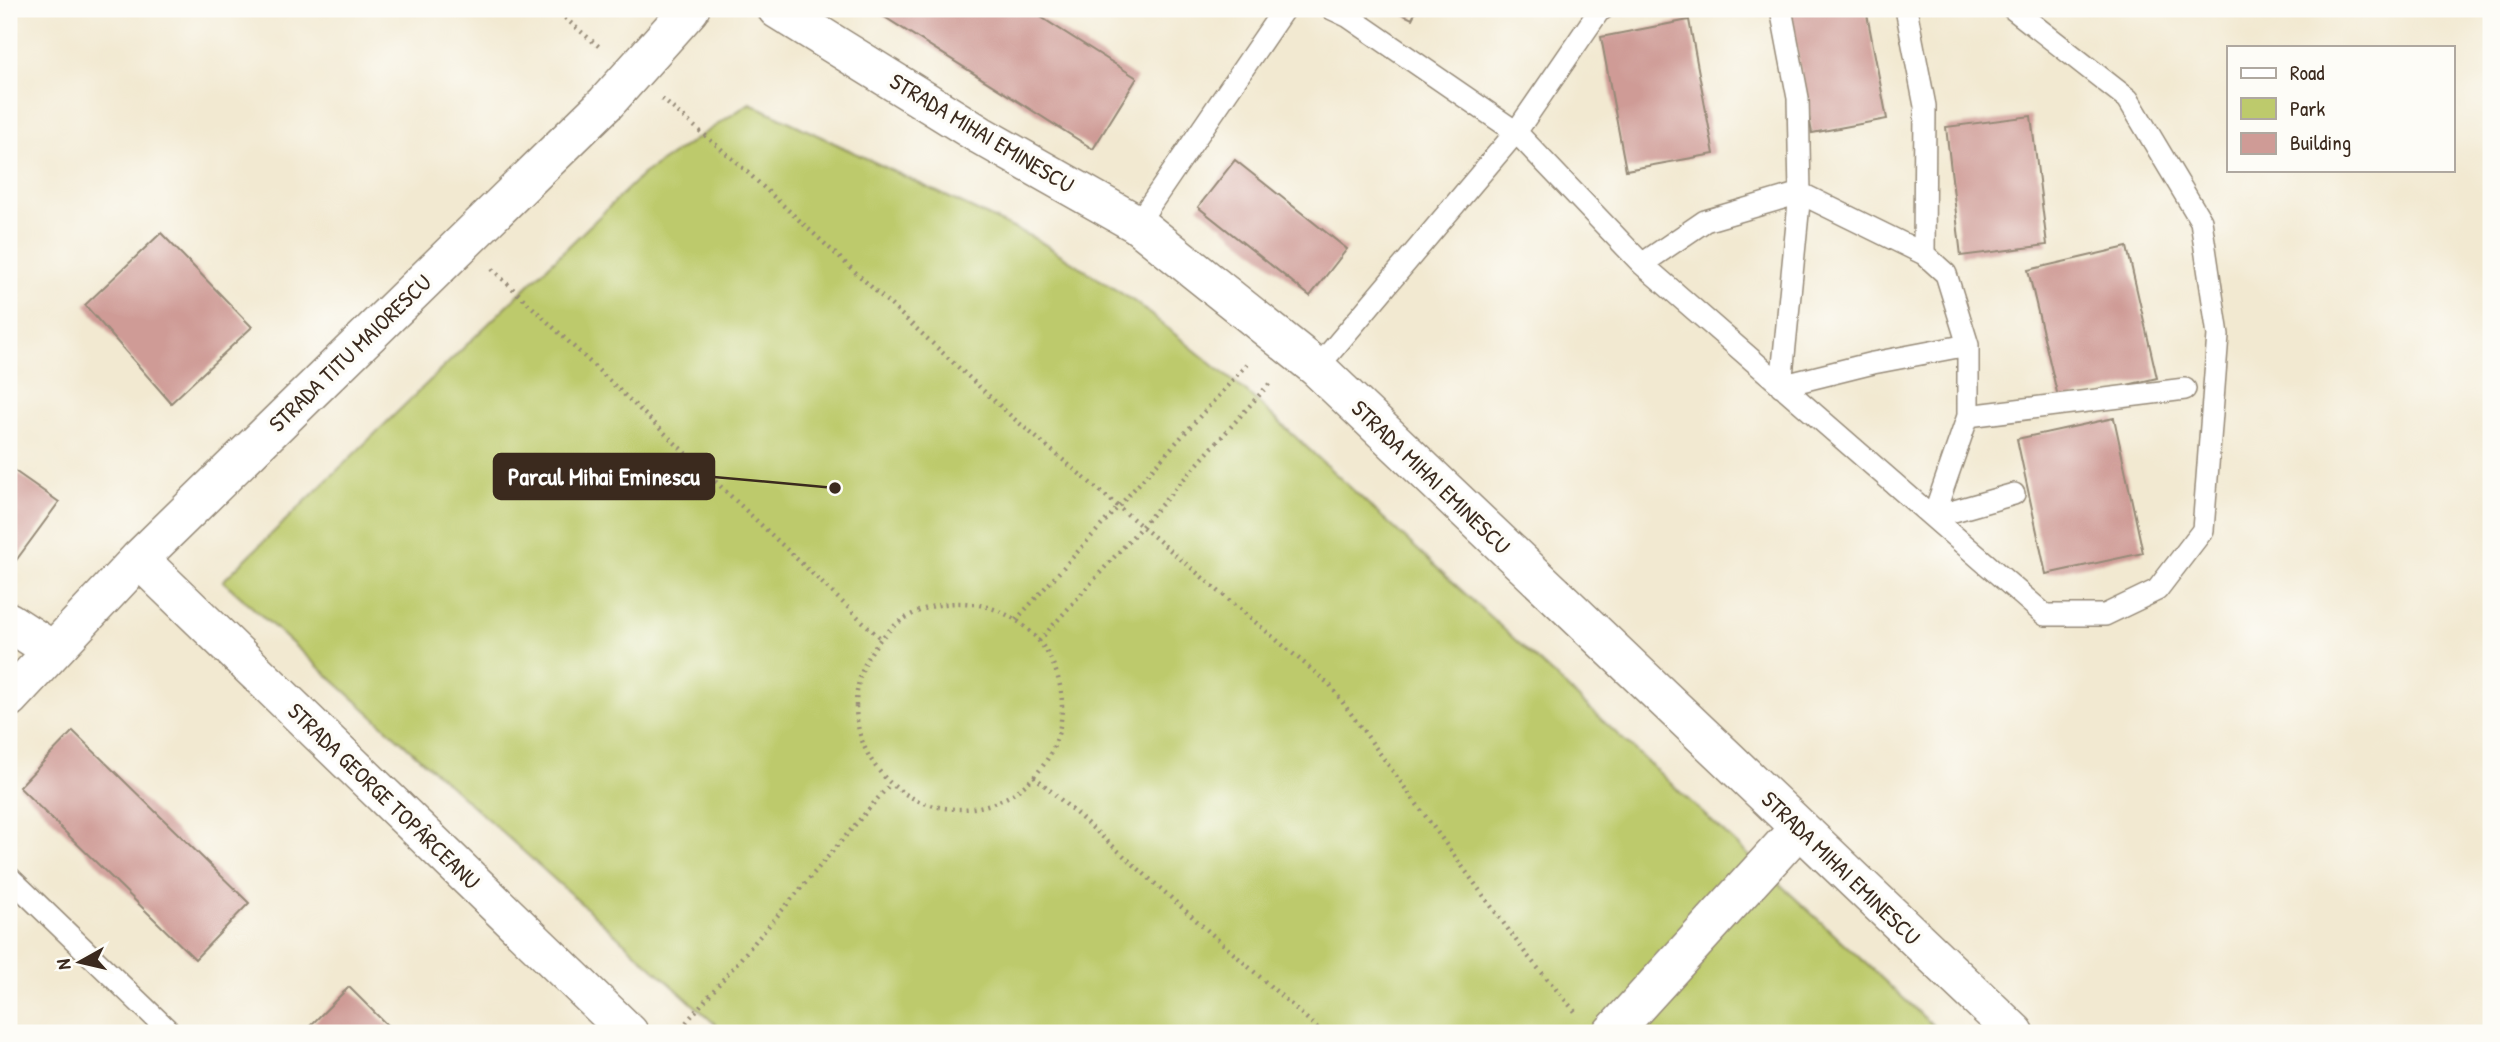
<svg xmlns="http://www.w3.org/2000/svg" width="2500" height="1042" viewBox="0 0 2500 1042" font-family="'Patrick Hand',sans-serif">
	<rect width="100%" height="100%" fill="#fdfcf7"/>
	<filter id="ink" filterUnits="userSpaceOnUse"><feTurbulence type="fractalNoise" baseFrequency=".0143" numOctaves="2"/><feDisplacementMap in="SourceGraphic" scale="14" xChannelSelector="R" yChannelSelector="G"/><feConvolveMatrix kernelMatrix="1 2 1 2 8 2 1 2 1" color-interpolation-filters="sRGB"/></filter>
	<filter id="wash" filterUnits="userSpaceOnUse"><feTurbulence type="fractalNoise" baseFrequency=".00686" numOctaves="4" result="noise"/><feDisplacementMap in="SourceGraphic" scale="28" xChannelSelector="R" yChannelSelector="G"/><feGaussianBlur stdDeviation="1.57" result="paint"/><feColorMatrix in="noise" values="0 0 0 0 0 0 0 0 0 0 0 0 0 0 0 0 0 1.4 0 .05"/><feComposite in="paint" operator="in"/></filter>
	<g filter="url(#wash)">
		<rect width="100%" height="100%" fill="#f2e9d1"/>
		<path fill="#bdca6c" stroke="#7c7a45" stroke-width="2" d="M750 103 1036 239 1135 302 1249 394 1941 1033H725L223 581 643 174Z"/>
		<g id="blocks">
			<path fill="#cf9b96" d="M872 9H1028L1137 78 1093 149Z
				M1392 9H1417L1412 19Z
				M1789 9H1866L1887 119 1812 133Z
				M1689 20 1714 154 1626 170 1601 37Z
				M2031 116 2047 245 1961 256 1946 127Z
				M1235 160 1347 249 1310 296 1198 207Z
				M161 233 252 327 171 403 85 305Z
				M2127 247 2157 378 2059 401 2028 270Z
				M2114 418 2143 553 2046 574 2017 439Z
				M9 467 59 502 9 570Z
				M73 731 249 903 195 959 19 787Z
				M349 987 395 1033H303Z"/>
		</g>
	</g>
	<g filter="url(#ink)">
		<use href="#blocks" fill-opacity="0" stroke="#968a78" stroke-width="2"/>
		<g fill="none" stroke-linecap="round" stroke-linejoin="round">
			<g stroke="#968a78" stroke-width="24">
				<path id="lane" d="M1603 9 1599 11 1516 132 1642 264 2045 615H2105L2157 590 2203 530 2218 335 2201 221 2128 99 2013 9
					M1781 9 1798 98 1800 193 1781 386 1873 363 1968 345
					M1906 9 1925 106 1924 254 1946 274 1968 345V416L1933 517
					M1137 224 1284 9
					M1642 264 1705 221 1800 193 1924 254
					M1317 368 1516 132 1349 17 1332 9
					M1968 416 2185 389
					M1933 517 2014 494
					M9 877 171 1033"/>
			</g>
			<g stroke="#968a78" stroke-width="41">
				<path id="street" d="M139 559 629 1033
					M9 622 52 650
					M9 698 139 559 606 103 690 9
					M1612 1033 1799 828"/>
			</g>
			<g stroke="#968a78" stroke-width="41">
				<path id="secondary" d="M777 9 980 135 1137 224 1317 368 2015 1033"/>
			</g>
			<path stroke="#968a78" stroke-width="4.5" stroke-dasharray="2 5" stroke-linecap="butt" d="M554 9 602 49
				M662 99 733 159 1012 417 1330 685 1526 954 1577 1014
				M492 269 879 637
				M856 706a103 103 0 1 1 206 0a103 103 0 1 1-206 0Z
				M1016 620 1248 363
				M1039 641 1270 383
				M1034 776 1323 1033
				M677 1033 891 783"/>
			<use href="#lane" stroke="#fff" stroke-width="21"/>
			<use href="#street" stroke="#fff" stroke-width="38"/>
			<use href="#secondary" stroke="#fff" stroke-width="38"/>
		</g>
	</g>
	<g text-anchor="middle" stroke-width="7" stroke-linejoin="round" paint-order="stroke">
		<g font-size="23" fill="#3b2a1e" stroke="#fdfcf7">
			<text transform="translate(982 133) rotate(31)" y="8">STRADA MIHAI EMINESCU</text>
			<text transform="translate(350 353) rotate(-44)" y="8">STRADA TITU MAIORESCU</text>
			<text transform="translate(1431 477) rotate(44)" y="8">STRADA MIHAI EMINESCU</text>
			<text transform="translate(384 796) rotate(44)" y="8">STRADA GEORGE TOPÂRCEANU</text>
			<text transform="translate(1841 868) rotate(44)" y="8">STRADA MIHAI EMINESCU</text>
		</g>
	</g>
	<path fill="none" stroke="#3b2a1e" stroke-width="2.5" d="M835 488L714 477"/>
	<circle fill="#3b2a1e" stroke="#fdfcf7" stroke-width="2.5" cx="835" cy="488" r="7"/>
	<rect fill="#3b2a1e" stroke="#3b2a1e" stroke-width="2.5" x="494" y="454" width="220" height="45" rx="7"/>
	<g font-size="24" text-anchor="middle" font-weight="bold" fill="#fff">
		<text x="604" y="485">Parcul Mihai Eminescu</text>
	</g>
	<rect width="2500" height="1042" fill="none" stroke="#fdfcf7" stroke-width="35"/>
	<rect x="2227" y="46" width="228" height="126" fill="#fdfcf7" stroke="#afa8a0" stroke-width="2"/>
	<rect x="2241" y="68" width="35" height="10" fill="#ffffff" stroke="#afa8a0" stroke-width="2"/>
	<text x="2290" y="80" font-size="21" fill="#3b2a1e">Road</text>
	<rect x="2241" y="98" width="35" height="21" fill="#bdca6c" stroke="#afa8a0" stroke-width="2"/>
	<text x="2290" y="116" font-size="21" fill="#3b2a1e">Park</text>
	<rect x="2241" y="133" width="35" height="21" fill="#cf9b96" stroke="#afa8a0" stroke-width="2"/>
	<text x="2290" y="150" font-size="21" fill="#3b2a1e">Building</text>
	<g transform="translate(80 962) rotate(262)" stroke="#fdfcf7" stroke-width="5" paint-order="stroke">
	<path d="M0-5L12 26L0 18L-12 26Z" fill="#3b2a1e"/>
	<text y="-10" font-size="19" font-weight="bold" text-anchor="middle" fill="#3b2a1e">N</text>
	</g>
</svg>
